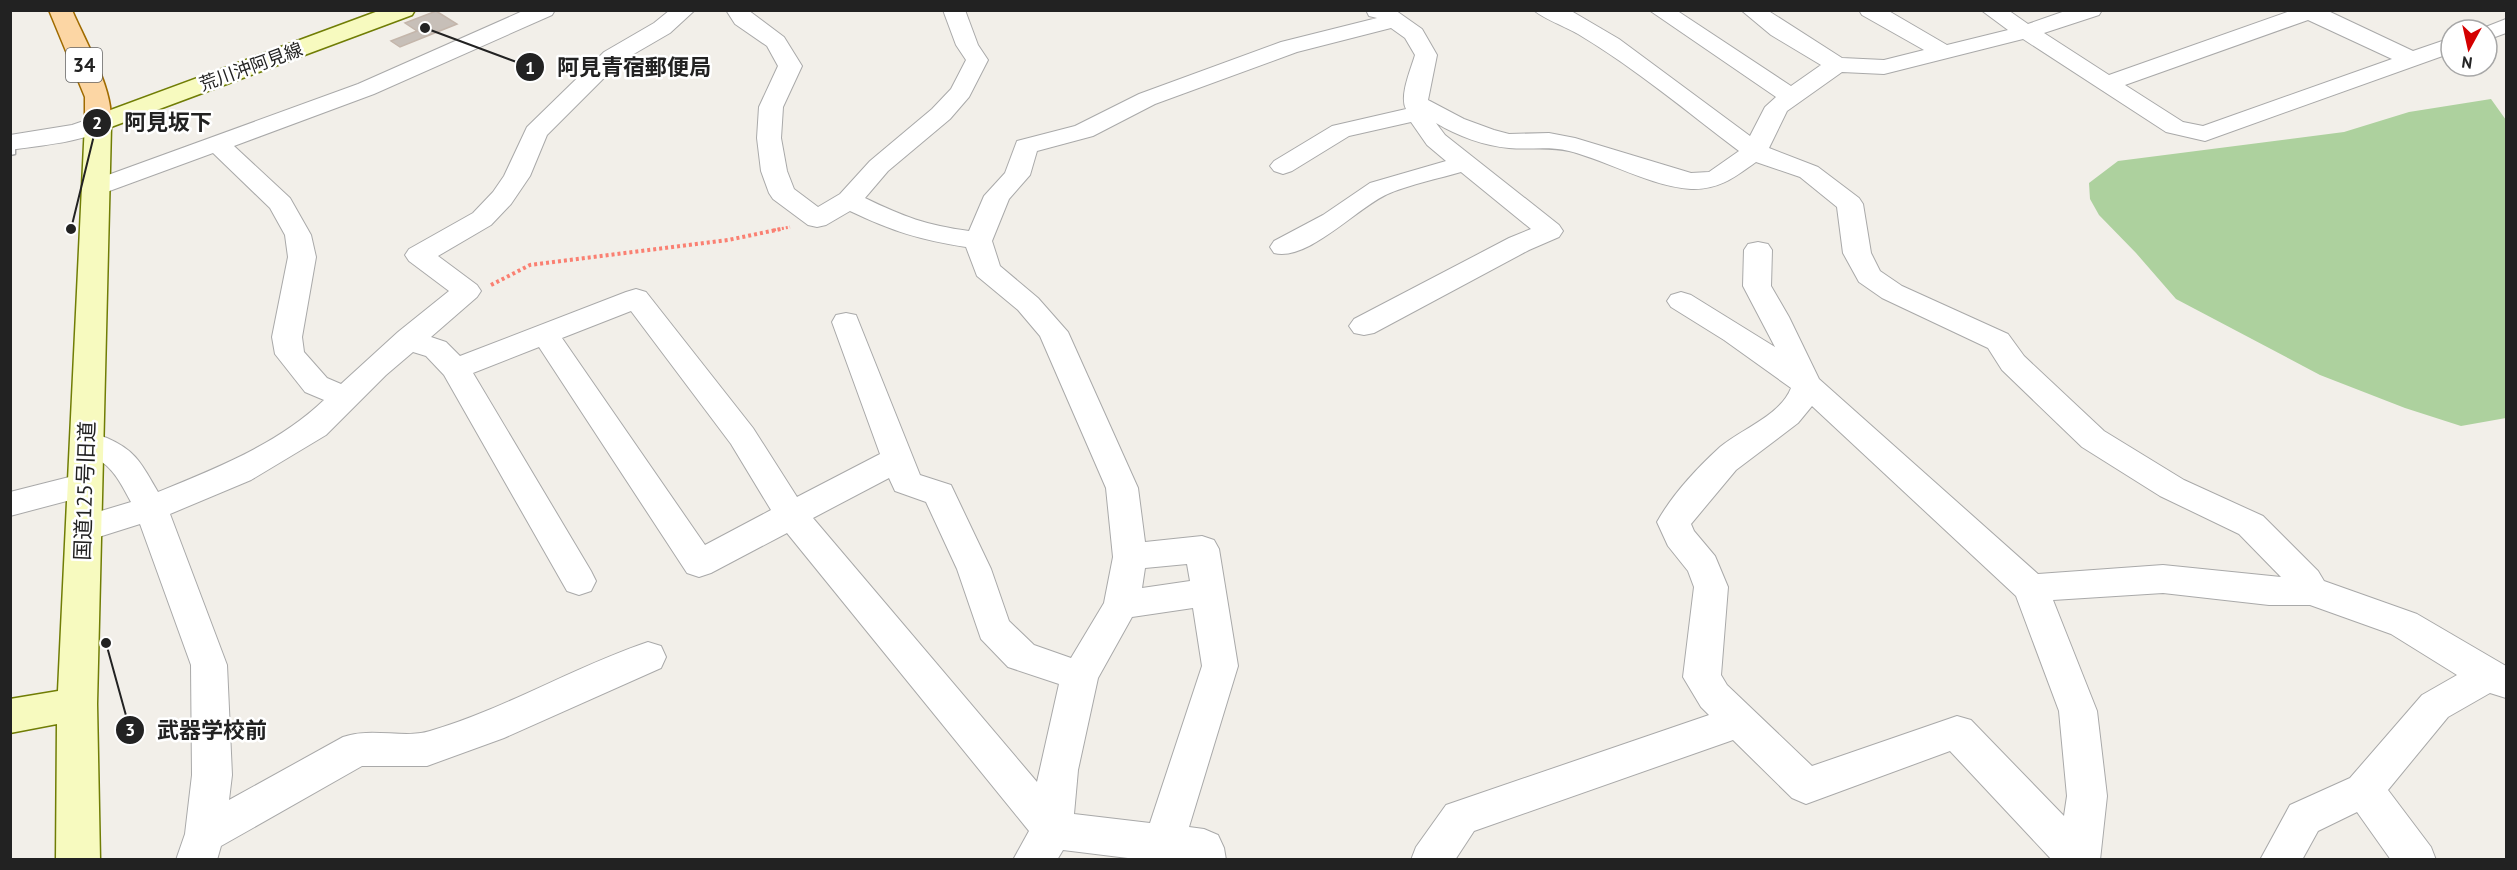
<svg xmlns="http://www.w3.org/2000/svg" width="2517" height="870" viewBox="0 0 2517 870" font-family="'PT Sans','Noto Sans JP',sans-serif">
	<rect width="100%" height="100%" fill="#f2efe9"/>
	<path fill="#add19e" d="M2491 99 2506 120V418L2461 426 2405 408 2320 375 2176 299 2136 253 2099 215 2090 199 2089 183 2118 161 2344 132 2409 112Z"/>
	<path fill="#c7bfb8" stroke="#c4b6ab" stroke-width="1.5" d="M436 11 457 24 400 47 391 41 417 31 405 23Z"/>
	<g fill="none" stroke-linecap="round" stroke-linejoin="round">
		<g stroke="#a9a9a9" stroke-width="3">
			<path id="lane" d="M10 147 15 148V154L10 155Z"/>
		</g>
		<g stroke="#a9a9a9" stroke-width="2">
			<path id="street" d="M525 10H555L552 15 374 94 234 146 290 198 311 235 316 257 302 337 304 352 327 378 341 384 398 332 449 291 409 261 405 255 409 249 473 213 493 192 504 176 527 127 604 52 654 23 670 10H695L670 33 620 62 547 135 530 176 511 204 491 225 438 256 477 285 481 291 477 297 431 337 446 342 460 356 626 292 636 289 646 292 753 428 797 497 880 454 832 322 836 315 846 313 856 315 920 475 951 485 991 569 1009 621 1034 645 1071 658 1104 603 1113 557 1106 488 1040 336 1018 310 977 276 966 247C920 240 892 231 850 211L826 225 817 227 808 225 773 199 769 193 761 171 757 138 759 107 778 66 767 46 735 24 726 10H748L784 37 802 66 783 107 781 138 787 171 794 189 818 207 840 194 870 161 932 109 951 89 966 60 956 45 943 10H965L978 45 988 60 969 97 950 119 888 171 865 198C904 217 926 225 969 231L984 196 1005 173 1017 141 1075 126 1139 94 1281 42 1377 18 1369 16 1366 10H1395L1422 29 1437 55 1428 100 1464 119 1494 130 1509 134 1549 133 1575 138 1691 173 1709 172 1739 151C1686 111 1635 68 1578 34 1570 29 1538 16 1534 10L1573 12 1619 39 1750 136 1765 107 1776 97 1649 10H1676L1791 86 1821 65 1771 35 1741 10H1767L1842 58 1884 60 1924 50 1862 15 1859 10H1887L1947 45 2008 30 1981 10H2008L2028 24 2068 10H2102L2099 15 2044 33 2109 75 2293 10H2326L2413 51 2451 38V53L2205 141 2166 132 2023 39 1884 74 1842 72 1787 111 1769 148 1818 167 1859 198 1863 204 1871 253 1880 271 1902 286 2008 334 2024 356 2104 431 2184 480 2263 516 2318 571 2324 581 2417 614 2506 666V698L2490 693 2448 717 2388 790 2431 847 2436 860H2391L2357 812 2318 831 2302 860H2260L2290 805 2350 778 2422 695 2457 675 2391 634 2310 605H2269L2163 593 2053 600 2097 711 2107 796 2100 860H2052L1950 751 1806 804 1792 798 1733 740 1474 831 1455 860H1411L1416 847 1446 805 1709 715 1701 707 1683 677 1694 587 1688 571 1668 546 1657 522C1672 495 1697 468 1720 447 1741 429 1780 416 1791 388L1724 340 1671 307 1667 301 1671 295 1681 292 1691 295 1775 347 1743 286 1744 250 1748 244 1758 242 1768 244 1772 250 1771 286 1789 317 1819 379 2038 574 2163 565 2281 577 2239 534 2160 496 2082 447 2002 370 1988 348 1882 298 1859 282 1843 253 1837 207 1800 177 1756 162C1735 177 1719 190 1691 189 1649 186 1609 161 1569 151 1548 146 1530 150 1509 148 1485 146 1457 136 1436 123L1445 135 1559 225 1563 231 1559 237 1529 250 1374 333 1364 335 1354 333 1349 326 1354 319 1509 238 1531 229 1461 172C1437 179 1412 184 1390 193 1359 205 1309 262 1274 253L1270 247 1274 241 1323 215 1370 183 1446 161 1427 145 1411 122 1349 136 1292 171 1283 174 1274 171 1270 166 1274 161 1332 126 1406 109C1399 96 1411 69 1415 55L1405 38 1391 28 1297 52 1155 104 1093 136 1037 151 1030 175 1009 199 992 241 1000 266 1038 298 1068 332 1138 488 1145 542 1202 536 1214 540 1219 549 1238 666 1189 827 1204 829 1218 835 1224 848 1226 860H1144L1063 850 1057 860H1013L1029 831 787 533 711 573 699 577 687 573 539 347 473 373 591 571 596 581 591 591 579 595 567 591 444 375 426 356 413 352 386 375 326 435 251 480 170 514 227 665 232 775 229 800 343 737C372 727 404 739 430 731 505 709 574 667 648 642L661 646 666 657 661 668 504 738 427 766H362L221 846 217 860H176L185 834 192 775 191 665 140 524 83 542 71 538 66 529 71 520 131 502C123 488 116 472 102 462 91 454 78 455 70 442L75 434C87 430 95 433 107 438 137 451 142 465 158 492 217 468 278 444 324 400L305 392 275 354 272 337 288 257 285 235 270 208 213 153 104 193 95 196 86 193 82 188 86 183 358 84ZM2308 20 2392 59 2203 126 2183 122 2125 85ZM631 311 731 444 771 510 705 545 562 338ZM1812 406 2016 596 2059 711 2067 796 2064 816 1971 720 1957 716 1812 766 1727 685 1721 675 1728 587 1715 556 1694 531 1691 524 1736 470 1798 423ZM889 478 895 491 926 502 957 569 981 639 1008 667 1059 684 1037 782 813 518ZM1187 564 1190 581 1142 588 1145 568ZM1193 608 1202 666 1150 823 1074 814 1078 770 1098 678 1132 617Z
				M2506 19V33L2487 40V30H2478Z
				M98 116 107 118 110 123C97 142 33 146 10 150V135L72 125Z
				M85 473 97 477 101 485 97 493 10 516V492Z"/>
		</g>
		<g stroke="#707d05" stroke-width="3">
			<path id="secondary" d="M381 10H415L412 15 111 127 97 704 100 860H56L57 724 10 733V699L58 691 85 123 89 118Z"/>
		</g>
		<g stroke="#a06b00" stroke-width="3">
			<path id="primary" d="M49 10H72C82 35 123 106 107 128L98 131 89 128 85 123V97Z"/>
		</g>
		<path stroke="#fa8072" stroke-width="3" stroke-dasharray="2 2" stroke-linecap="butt" d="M774 230 790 227"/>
		<path stroke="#fa8072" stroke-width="4" stroke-dasharray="3 3" stroke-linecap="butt" d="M491 285 530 265 728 240 781 229"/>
		<use href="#lane" fill="#fff" fill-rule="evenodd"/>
		<use href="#street" fill="#fff" fill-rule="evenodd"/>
		<use href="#secondary" fill="#f7fabf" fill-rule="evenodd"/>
		<use href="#primary" fill="#fcd6a4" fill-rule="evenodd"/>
	</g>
	<g text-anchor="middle" stroke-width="5" stroke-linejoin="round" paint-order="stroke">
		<g font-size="18" fill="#222" stroke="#fff">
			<text transform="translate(251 67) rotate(-20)" y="6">荒川沖阿見線</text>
		</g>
		<rect fill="#fff" stroke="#646464" stroke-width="1.5" x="66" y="48" width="36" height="34" rx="4.5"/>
		<g font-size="20" font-weight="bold" fill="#222">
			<text x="84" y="72">34</text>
		</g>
		<g font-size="21" fill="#222" stroke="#fff">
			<text transform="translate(85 491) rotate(-88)" y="7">国道125号旧道</text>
		</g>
	</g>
	<path fill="none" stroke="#222" stroke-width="2" d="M425 28L530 67M71 229L97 123M106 643L130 730"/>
	<g fill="#222" stroke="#fff" stroke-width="2">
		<circle cx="425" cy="28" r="6"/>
		<circle cx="71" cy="229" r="6"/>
		<circle cx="106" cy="643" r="6"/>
		<circle cx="530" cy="67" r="15"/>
		<circle cx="97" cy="123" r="15"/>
		<circle cx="130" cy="730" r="15"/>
	</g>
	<g font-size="18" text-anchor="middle" font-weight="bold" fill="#fff">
		<text x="530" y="74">1</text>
		<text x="97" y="129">2</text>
		<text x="130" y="736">3</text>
	</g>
	<g font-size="22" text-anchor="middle" font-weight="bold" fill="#222" stroke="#fff" stroke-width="5" stroke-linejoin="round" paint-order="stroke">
		<text x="634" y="75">阿見青宿郵便局</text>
		<text x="168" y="130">阿見坂下</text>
		<text x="212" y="738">武器学校前</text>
	</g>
	<rect width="2517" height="870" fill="none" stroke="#222222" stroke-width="24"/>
	<g transform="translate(2469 48) rotate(188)"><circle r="28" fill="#ffffff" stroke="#a7a7a7" stroke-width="1.5"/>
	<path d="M0-4.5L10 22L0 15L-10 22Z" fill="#d40000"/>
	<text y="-9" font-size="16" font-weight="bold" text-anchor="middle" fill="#222222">N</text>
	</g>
</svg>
